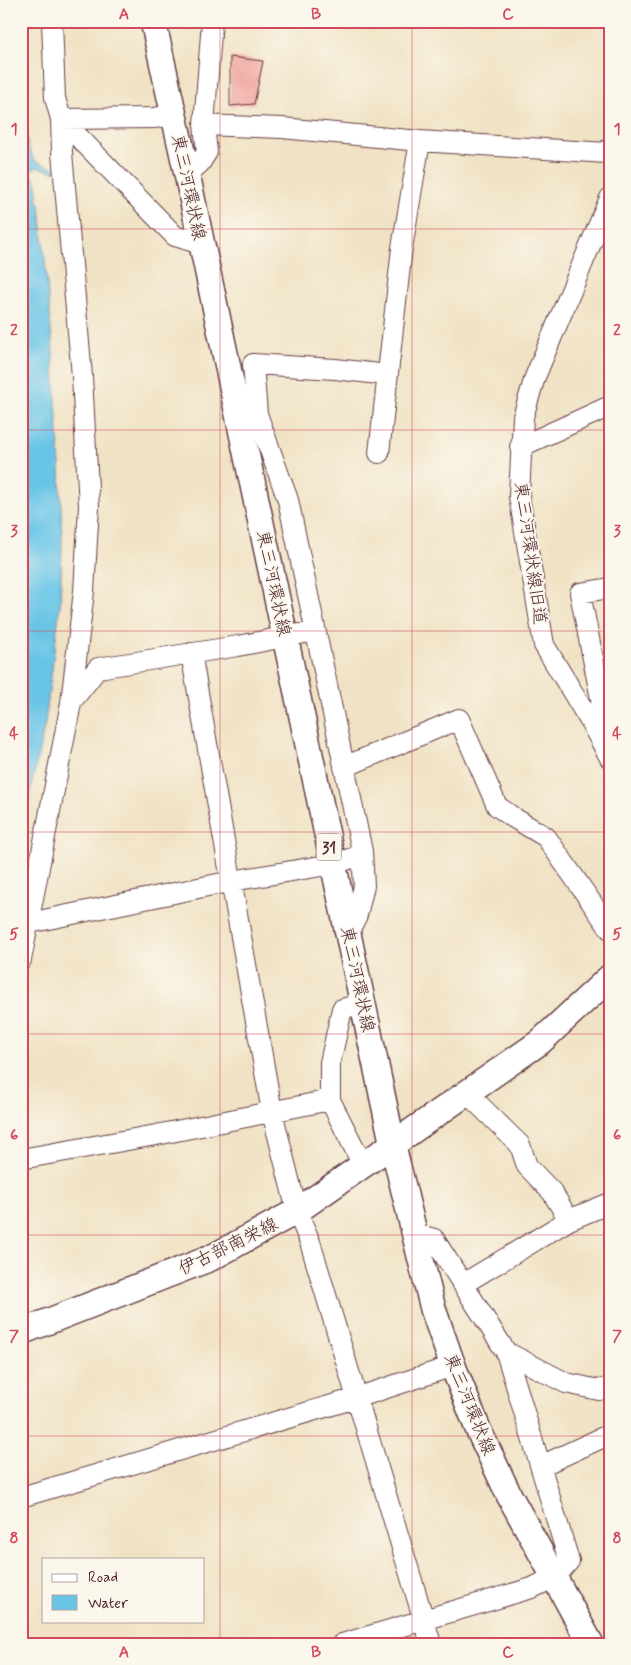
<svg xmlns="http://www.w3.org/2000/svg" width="631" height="1665" viewBox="0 0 631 1665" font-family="Mynerve,'Klee One',sans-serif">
	<rect width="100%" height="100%" fill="#fbf7ec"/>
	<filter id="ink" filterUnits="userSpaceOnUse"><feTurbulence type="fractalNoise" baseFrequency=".02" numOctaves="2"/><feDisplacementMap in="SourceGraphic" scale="10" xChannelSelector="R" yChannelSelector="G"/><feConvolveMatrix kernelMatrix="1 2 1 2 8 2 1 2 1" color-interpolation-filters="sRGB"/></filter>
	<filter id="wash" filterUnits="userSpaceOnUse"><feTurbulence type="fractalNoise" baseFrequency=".0096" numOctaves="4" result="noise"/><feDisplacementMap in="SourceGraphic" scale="20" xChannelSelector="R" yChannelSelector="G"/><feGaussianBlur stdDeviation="1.12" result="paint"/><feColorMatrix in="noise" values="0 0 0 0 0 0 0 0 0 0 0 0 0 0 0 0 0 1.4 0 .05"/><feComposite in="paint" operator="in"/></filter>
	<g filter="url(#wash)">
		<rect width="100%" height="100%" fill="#f0e2c4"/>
		<path fill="#69c5e7" stroke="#5a7289" d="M21 81 28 147 35 161 56 169 55 172 37 167 30 172 37 183V199L40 204 53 352 60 465 62 545 60 606 45 723 21 834Z"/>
		<g id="blocks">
			<path fill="#ee9c96" d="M230 57 263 61 254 104 230 106Z"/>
		</g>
	</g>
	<g filter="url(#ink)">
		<use href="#blocks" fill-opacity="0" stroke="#633c42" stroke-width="1"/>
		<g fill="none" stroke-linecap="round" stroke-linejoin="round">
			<g stroke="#633c42" stroke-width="22">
				<path id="minor" d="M61 119 175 236 201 244
					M61 119 154 118 174 115
					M204 125 282 128 420 141 607 153 610 148
					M187 174 200 163 207 152 204 125 212 21
					M610 198 535 377 523 417 519 496 544 645 590 721 610 758
					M520 447 610 406
					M379 453 402 248 420 141
					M191 653 272 1112 297 1211 310 1242 431 1644
					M71 702 98 668 238 646 315 631
					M590 721 596 715 602 704 580 593 610 588
					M344 767 459 719 497 806 514 818 546 837 610 929
					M30 920 34 922 232 881 333 864 362 855
					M348 933 357 915 364 886 362 851 288 500 257 414 253 364 335 369 388 375
					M21 960 71 703 84 591 89 507 82 376 62 153 61 119 55 98 52 21
					M467 1093 520 1145 527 1166 552 1192 569 1220
					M21 1159 156 1135 330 1100
					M363 1165 330 1100V1063L342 1009 363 1003
					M463 1284 569 1220 610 1203
					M506 1352 566 1383 599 1390 610 1387
					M541 1466 610 1434
					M21 1497 356 1398 453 1366
					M342 1644 532 1588 555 1577 569 1561 506 1352 434 1239 415 1234"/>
			</g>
			<g stroke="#633c42" stroke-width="28">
				<path id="major" d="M153 21 187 174 393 1146 433 1309 453 1366 478 1429 509 1495 591 1644
					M21 1332 211 1258 297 1211 540 1042 610 977"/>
			</g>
			<use href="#minor" stroke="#fff" stroke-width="20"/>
			<use href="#major" stroke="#fff" stroke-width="25"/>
		</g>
	</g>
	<path fill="none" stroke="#d1495b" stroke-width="1" stroke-opacity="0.55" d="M220 21V1644M412 21V1644M21 229H610M21 430H610M21 631H610M21 832H610M21 1034H610M21 1235H610M21 1436H610"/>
	<g text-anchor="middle" stroke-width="4" stroke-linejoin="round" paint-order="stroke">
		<rect fill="#fbf7ec" stroke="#7f6065" stroke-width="1" x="316.5" y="833.5" width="25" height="27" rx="4"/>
		<g font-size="16" font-weight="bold" fill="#4a1f2b">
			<text x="329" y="853">31</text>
		</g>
		<g font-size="18" fill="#4a1f2b" stroke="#fbf7ec">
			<text transform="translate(189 187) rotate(78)" y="6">東三河環状線</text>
			<text transform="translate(531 553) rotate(82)" y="6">東三河環状線旧道</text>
			<text transform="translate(274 583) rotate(78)" y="6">東三河環状線</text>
			<text transform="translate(358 979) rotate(78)" y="6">東三河環状線</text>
			<text transform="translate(228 1246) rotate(-26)" y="6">伊古部南栄線</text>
			<text transform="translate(470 1404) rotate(68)" y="6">東三河環状線</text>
		</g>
	</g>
	<rect width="631" height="1665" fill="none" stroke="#fbf7ec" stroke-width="55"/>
	<rect x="42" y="1558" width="162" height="65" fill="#fbf7ec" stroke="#b4a19f"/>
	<rect x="52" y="1574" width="25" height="8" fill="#ffffff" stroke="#b4a19f"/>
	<text x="88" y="1582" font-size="15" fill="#4a1f2b">Road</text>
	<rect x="52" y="1595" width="25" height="15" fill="#69c5e7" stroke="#b4a19f"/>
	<text x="88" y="1608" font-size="15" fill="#4a1f2b">Water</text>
	<rect x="28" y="28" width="576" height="1610" fill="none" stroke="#d1495b" stroke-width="2"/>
	<g font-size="16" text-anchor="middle" font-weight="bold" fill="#d1495b">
		<text x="124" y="19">A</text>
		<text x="316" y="19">B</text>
		<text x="508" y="19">C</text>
		<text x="14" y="134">1</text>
		<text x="617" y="134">1</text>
		<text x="14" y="335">2</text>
		<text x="617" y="335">2</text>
		<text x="14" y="536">3</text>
		<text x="617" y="536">3</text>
		<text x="14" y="738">4</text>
		<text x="617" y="738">4</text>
		<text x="14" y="939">5</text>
		<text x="617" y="939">5</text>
		<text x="14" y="1140">6</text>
		<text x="617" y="1140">6</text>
		<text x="14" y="1341">7</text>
		<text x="617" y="1341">7</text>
		<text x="14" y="1543">8</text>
		<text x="617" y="1543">8</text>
		<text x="124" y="1657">A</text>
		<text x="316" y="1657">B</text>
		<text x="508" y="1657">C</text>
	</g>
</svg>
